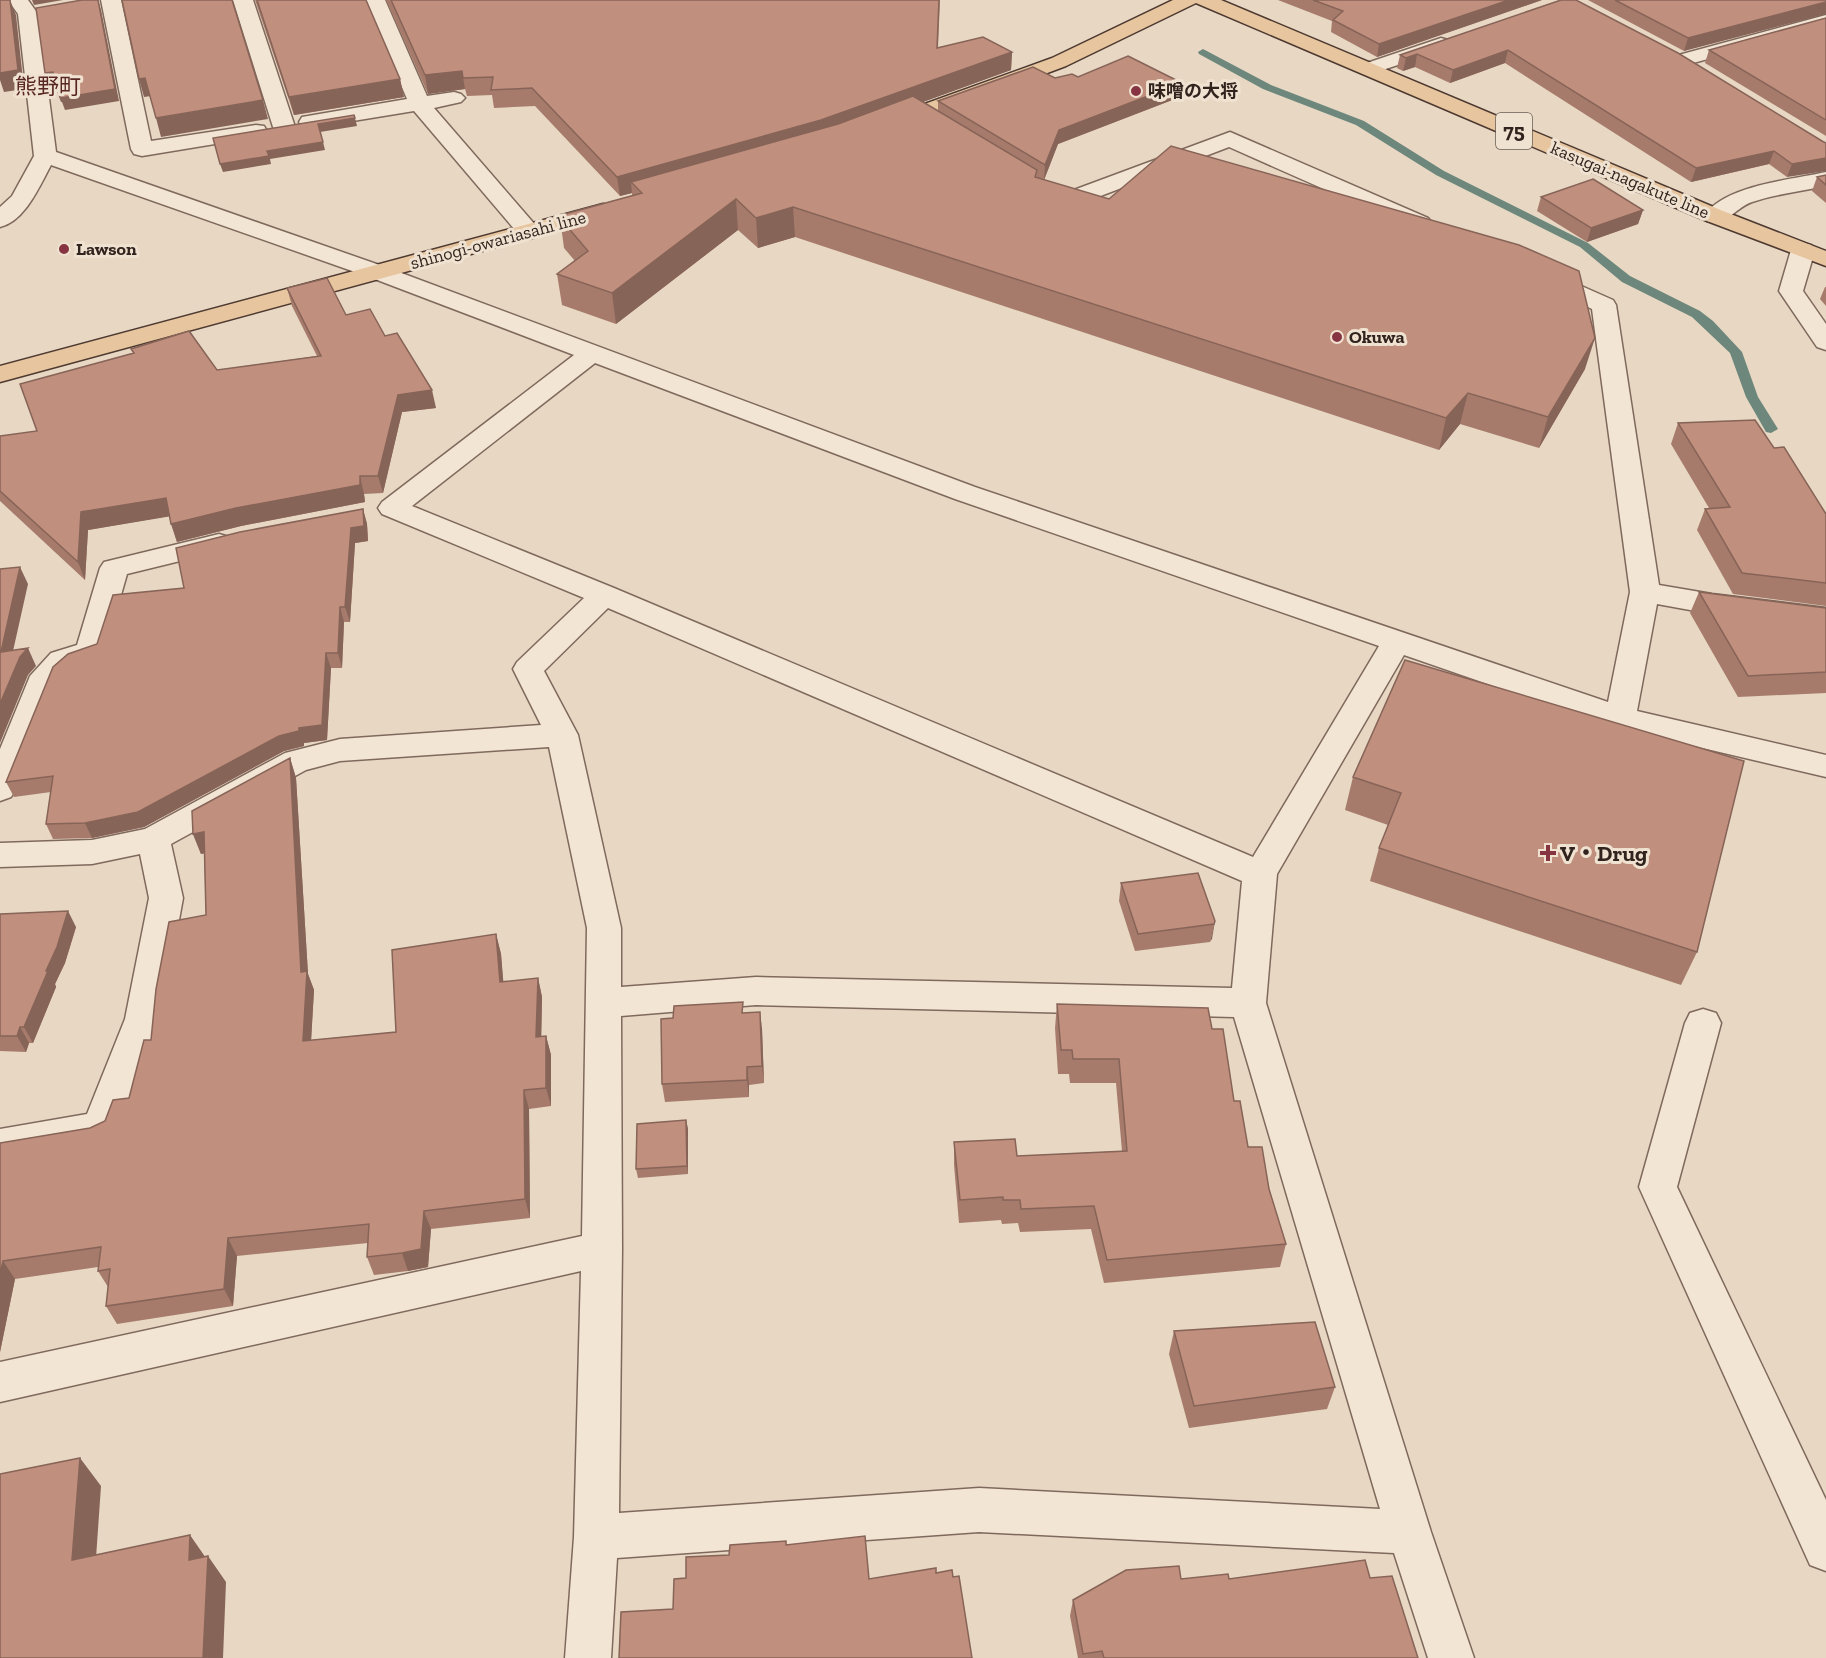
<svg xmlns="http://www.w3.org/2000/svg" width="1826" height="1658" viewBox="0 0 1826 1658" font-family="'Zilla Slab','Noto Sans JP',serif">
	<rect width="100%" height="100%" fill="#e7d7c3"/>
	<g fill="none" stroke-linecap="round" stroke-linejoin="round">
		<path fill="#6d877c" fill-rule="evenodd" d="M1203 49 1271 85 1364 121 1444 171 1588 243 1630 276 1700 311 1713 321 1742 352 1758 397 1778 429 1771 433 1766 432 1746 397 1730 353 1692 317 1622 282 1580 247 1436 175 1356 125 1263 89 1199 54 1198 52Z"/>
		<g stroke="#7f695c" stroke-width="3">
			<path id="minor" d="M8 0H28L38 14 56 152 388 268 975 487 1608 702 1630 592 1592 309 1536 283 1532 278 1536 273 1544 271 1552 273 1613 300 1616 305 1659 585 1712 594 1826 608V628L1712 614 1657 604 1637 711 1826 755V777L1609 726 1404 655 1277 874 1266 1003 1431 1532 1474 1658H1428L1394 1553 979 1532 617 1558 611 1658H565L574 1537 581 1271 0 1402V1362L582 1236 587 928 549 747 340 761 306 770 171 844 183 898 161 1019 113 1139 100 1144 0 1161V1129L87 1114 125 1019 149 898 140 854 92 864 0 867V843L92 840 145 829 285 753 340 739 541 725 513 669 517 662 584 598 382 514 378 508 382 502 574 355 372 278 51 165C39 187 25 221 0 227V207L12 196 34 156 18 14ZM595 363 955 499 1379 646 1253 857 614 588 412 506ZM608 608 1242 881 1232 988 756 977 621 987V928L578 735 544 671ZM756 1005 1234 1017 1380 1509 979 1488 619 1513 622 1249 621 1016Z
				M101 0H121L151 141 256 125 264 126 267 131 264 136 142 156 134 154 131 149Z
				M233 0H253L295 127 292 132 284 133 276 132 273 127Z
				M365 0H385L427 96 454 92 461 94 465 98 461 102 434 108 537 227 541 232 537 237 529 239 521 237 414 111 310 128 302 127 299 122 302 117 407 99Z
				M1826 15V27L1682 66 1675 64 1672 60 1675 56Z
				M1441 38 1448 40 1451 44 1448 48 1368 75 1361 73 1358 69 1361 65Z
				M1230 132 1428 218 1432 223 1428 228 1420 230 1412 228 1229 147 1069 208C1057 211 1044 206 1037 195L1040 190 1048 188 1063 194Z
				M1826 172V186C1802 191 1776 194 1752 202 1735 208 1727 226 1707 221L1704 216C1725 185 1791 180 1826 172Z
				M1803 243 1811 245 1815 250 1803 291 1826 324V350L1817 347 1779 291 1791 250 1795 245Z
				M219 534 229 537 233 543 229 549 127 574 105 651 101 658 73 667 58 681 16 789 11 797 0 801V749L30 676 51 653 77 645 100 568 104 562Z
				M1703 1009 1716 1013 1721 1023 1677 1187 1826 1500V1571L1810 1565 1639 1187 1685 1023 1690 1013Z"/>
		</g>
		<g stroke="#4d3930" stroke-width="3">
			<path id="major" d="M1173 0H1221L1723 211 1826 251V266L1707 221 1196 3 1066 66 899 129 891 130 883 129 880 124 883 119 1052 58Z
				M603 204 611 206 614 211 611 216 0 382V366Z"/>
		</g>
		<use href="#minor" fill="#f3e5d4" fill-rule="evenodd"/>
		<use href="#major" fill="#e6c59f" fill-rule="evenodd"/>
	</g>
	<path fill="#a67b6c" d="M255 0H366L400 79 404 97 294 115Z
		M386 0H940L938 48 1012 52 1011 70 923 102 938 112V101L1055 78 1078 77 1180 97 1058 144 1044 180 1585 369 1539 448 1460 424 1439 450 795 237 758 248 738 230 616 324 562 305 557 274 575 261 564 248 560 218 565 216V214L632 196V193L620 196 535 106 494 108 492 95 467 96 465 89 428 94Z
		M1278 0H1542L1377 57 1331 32 1332 21Z
		M1561 0 1822 141 1787 177 1769 164 1691 182 1505 63 1450 83 1415 67 1403 71 1397 68 1400 55Z
		M1588 0H1826L1684 51Z
		M1826 18V136L1705 63 1709 50Z
		M1826 175V203L1812 191 1817 177Z
		M1541 197 1643 210 1638 224 1587 242 1537 211Z
		M1825 287H1826V306L1820 299Z
		M287 288 346 315 385 336 436 408 402 412 383 493 364 494 365 502 241 526 177 542 169 516 88 530 85 580 0 501V436L37 431 133 353 131 349 217 370 317 356 292 306Z
		M1678 423 1774 448 1826 514V606L1733 594 1697 530 1705 509 1709 508 1671 444Z
		M363 509 367 524 368 541 355 543 350 622H344L342 668H331L327 740 304 743V746L284 751 144 827 92 838 53 839 46 824 51 792 14 797 6 782 97 644 184 588Z
		M1699 592 1826 608V693L1738 697 1690 613Z
		M290 758 296 778 308 974 314 990 311 1040 396 1032 496 934 501 954 503 982 538 978 542 997 541 1036H546L551 1055V1106L529 1109 530 1218 431 1229 428 1267 408 1271 374 1275 367 1257 368 1243 237 1256 233 1306 117 1324 106 1306 108 1287 98 1271V1267L15 1279 0 1352V1143L90 1128 105 1121 129 1098 151 1040 206 915 204 853 201 854 193 834Z
		M1744 761 1697 952 1681 985 1370 881 1379 848 1388 825 1345 810 1353 777Z
		M1121 883 1215 921 1210 942 1135 951 1119 901Z
		M0 914 76 927 65 963 55 984 56 987 33 1043H29L26 1052 0 1051Z
		M1057 1004 1212 1029 1234 1101 1248 1147 1269 1189 1286 1244 1280 1267 1104 1283 1091 1229 1020 1232 1018 1223 1002 1224 1001 1220 959 1223 954 1165V1142L1017 1156 1122 1151 1116 1083H1070L1069 1074H1058L1055 1028Z
		M744 1013 762 1029 764 1083 749 1085V1097L665 1102 662 1084Z
		M686 1120 688 1129V1174L638 1178 636 1169Z
		M1174 1331 1335 1387 1327 1409 1189 1428 1169 1354Z
		M1370 1578 1418 1658H1078L1070 1616 1073 1600 1181 1579Z"/>
	<path fill="#876458" d="M10 0 16 15 24 89 4 92 0 80V73Z
		M32 0H63L34 5Z
		M98 0 101 10 119 101 65 110 62 102H61L56 89H59Z
		M1509 0H1542L1377 57 1379 44Z
		M1826 2V14L1684 51 1688 38Z
		M1508 50 1505 63 1450 83 1453 70Z
		M1012 52 1011 70 821 139 631 182 632 193 620 196 617 177Z
		M1417 54 1415 67 1403 71 1406 58Z
		M462 71 465 89 428 94 425 75Z
		M53 72 57 85 49 86 45 73Z
		M145 78 151 96 144 97 139 79Z
		M400 79 404 97 294 115 289 97Z
		M1182 83 1180 97 1058 144 1044 180 1045 165 1059 130Z
		M263 100 268 119 161 137 156 118Z
		M355 118 357 126 320 132 318 124Z
		M323 142 325 150 270 159 271 164 223 172 220 164 267 151Z
		M1774 151 1769 164 1691 182 1696 168Z
		M1826 158V171L1787 177 1792 164Z
		M736 199 738 230 616 324 612 293Z
		M793 207 795 237 758 248 756 218Z
		M1643 210 1638 224 1587 242 1591 228Z
		M1595 338 1585 369 1539 448 1548 417Z
		M432 390 436 408 402 412 383 493 378 476 398 395Z
		M1468 393 1460 424 1439 450 1446 418Z
		M360 476 364 494 365 502 241 526 177 542 171 524Z
		M166 498 172 516 88 530 85 580 78 562 81 512Z
		M363 509 367 524 368 541 355 543 350 622 345 607 351 528Z
		M20 567 28 584 9 669 1 652Z
		M340 607 344 622 342 668 338 653Z
		M28 648 36 666 28 675 0 743V704L20 657Z
		M326 653 331 668 327 740 304 743V746L284 751 144 827 92 838 85 823 279 736 299 728Z
		M290 758 296 778 308 974 314 990 310 1060 303 1041 301 972Z
		M204 832 212 852 201 854 193 834Z
		M68 911 76 927 65 963 55 984 56 987 33 1043 24 1027Z
		M1215 921 1212 939 1210 942 1214 924Z
		M496 934 501 954 505 1001 500 982Z
		M538 978 542 997 541 1056 536 1037Z
		M760 1012 762 1029 764 1083 762 1066Z
		M20 1027 29 1043 26 1052 17 1036Z
		M546 1036 551 1055V1106L546 1088Z
		M747 1067 749 1085V1097L747 1080Z
		M524 1090 529 1109 530 1218 525 1199Z
		M686 1120 688 1129V1174L687 1166Z
		M424 1211 431 1229 428 1267 408 1271 402 1253Z
		M228 1238 237 1256 233 1306 224 1289Z
		M3 1261 15 1279 0 1352V1275Z
		M80 1458 101 1486 94 1587 72 1560Z
		M190 1535 208 1561V1556L226 1582 223 1658H203L189 1560Z"/>
	<path fill="#c18f7d" stroke="#876458" stroke-width="1.5" d="M0 0H10L18 70 0 73Z
		M82 0H98L115 89 61 98 59 89H56L53 72 45 73 36 8Z
		M122 0H232L263 100 156 118 145 78 139 79Z
		M257 0H366L400 79 289 97Z
		M391 0H939L937 48 983 37 1012 52 821 120 617 177 532 88 491 90 493 77 463 78 462 71 425 75Z
		M1313 0H1509L1379 44 1333 20 1343 11Z
		M1561 0H1576L1678 53 1822 141 1826 143V158L1792 164 1774 151 1696 168 1508 50 1453 70 1417 54 1406 58 1400 55Z
		M1615 0H1826V2L1688 38Z
		M1826 18V120L1709 50Z
		M1128 56 1182 83 1059 130 1045 165 938 101 1033 67 1055 78 1072 74 1078 77Z
		M913 96 1037 170 1035 177 1109 199 1171 146 1519 245 1579 271 1595 338 1548 417 1468 393 1446 418 793 207 756 218 736 199 612 293 557 274 588 251 560 218 566 216 565 214 642 193 631 182 838 124Z
		M354 115 355 118 318 124 323 142 267 151 269 156 220 164 213 138Z
		M1826 175V185L1817 177Z
		M1593 179 1643 210 1591 228 1541 197Z
		M327 278 346 315 370 309 385 336 397 333 432 390 398 395 378 476H360V485L236 508 171 524 166 498 81 512 78 562 0 491V436L37 431 20 384 134 353 131 349 189 331 217 370 321 356 287 288Z
		M1755 420 1774 448 1784 447 1826 514V583L1742 573 1705 509 1730 507 1678 423Z
		M363 509 364 526 351 528 345 607H340L338 653H326L322 725 299 728V731L279 736 138 812 85 823 46 824 53 776 6 782 53 667 68 654 97 644 113 595 184 588 176 548 240 532Z
		M20 567 1 652 28 648 20 657 0 704V569Z
		M1699 592 1826 608V672L1748 676Z
		M1405 660 1744 761 1697 952 1379 848 1401 793 1353 777Z
		M290 758 301 972 307 971 303 1041 396 1032 392 950 496 934 500 982 538 978 536 1037 546 1036V1088L524 1090 525 1199 424 1211 421 1249 402 1253 367 1257 369 1224 228 1238 224 1289 106 1306 110 1269 98 1271 101 1247 3 1261 0 1275V1143L90 1128 105 1121 113 1100 129 1098 144 1040H151L156 989 169 922 206 915 204 832 193 834 192 811Z
		M1198 873 1215 921 1214 924 1138 934 1121 883Z
		M68 911 57 947 46 971H48L24 1027H20L17 1036H0V914Z
		M743 1002 742 1013 760 1012 762 1066 747 1067V1080L662 1084 661 1019 673 1018 674 1006Z
		M1057 1004 1208 1008 1212 1029H1223L1234 1101H1240L1248 1147H1262L1269 1189 1286 1244 1107 1260 1094 1206 1021 1209 1020 1200H1003V1197L960 1200 954 1142 1015 1139 1017 1156 1127 1151 1119 1059H1073L1072 1050H1061Z
		M686 1120 687 1166 636 1169 637 1124Z
		M1315 1322 1335 1387 1194 1406 1174 1331Z
		M80 1458 72 1560 190 1535 189 1560 208 1556 203 1658H0V1474Z
		M865 1536 869 1579 936 1568V1573L952 1570 953 1577 959 1576 972 1658H619L621 1612 673 1609 674 1579 686 1578V1557L729 1555 730 1545 786 1541V1545Z
		M1365 1560 1370 1578 1392 1576 1418 1658H1104L1102 1651 1083 1654 1073 1600 1126 1570 1179 1566 1181 1579 1228 1574 1229 1579Z"/>
	<g fill="#863441" stroke="#f0e2d1" stroke-width="2">
		<circle cx="1136" cy="91" r="6"/>
		<circle cx="64" cy="249" r="6"/>
		<circle cx="1337" cy="337" r="6"/>
		<path d="M1545 844h6v6h6v6h-6v6h-6v-6h-6v-6h6z"/>
	</g>
	<g text-anchor="middle" stroke-width="6" stroke-linejoin="round" paint-order="stroke">
		<g font-size="18" font-weight="bold" fill="#31241e" stroke="#f0e2d1" text-anchor="start">
			<text x="1148" y="97">味噌の大将</text>
			<text x="76" y="255">Lawson</text>
			<text x="1349" y="343">Okuwa</text>
		</g>
		<g font-size="18" fill="#31241e" stroke="#f0e2d1">
			<text transform="translate(1630 180) rotate(23)" y="6">kasugai-nagakute line</text>
			<text transform="translate(498 240) rotate(-15)" y="6">shinogi-owariasahi line</text>
		</g>
		<rect fill="#f0e2d1" stroke="#6a5d54" stroke-width="1.5" x="1496" y="113" width="36" height="36" rx="4.5"/>
		<g font-size="21" font-weight="bold" fill="#31241e">
			<text x="1514" y="138">75</text>
		</g>
		<g font-size="22" fill="#582623" stroke="#f0e2d1">
			<text x="48" y="94">熊野町</text>
		</g>
		<g font-size="22" font-weight="bold" fill="#31241e" stroke="#f0e2d1" text-anchor="start">
			<text x="1560" y="861">V・Drug</text>
		</g>
	</g>
</svg>
